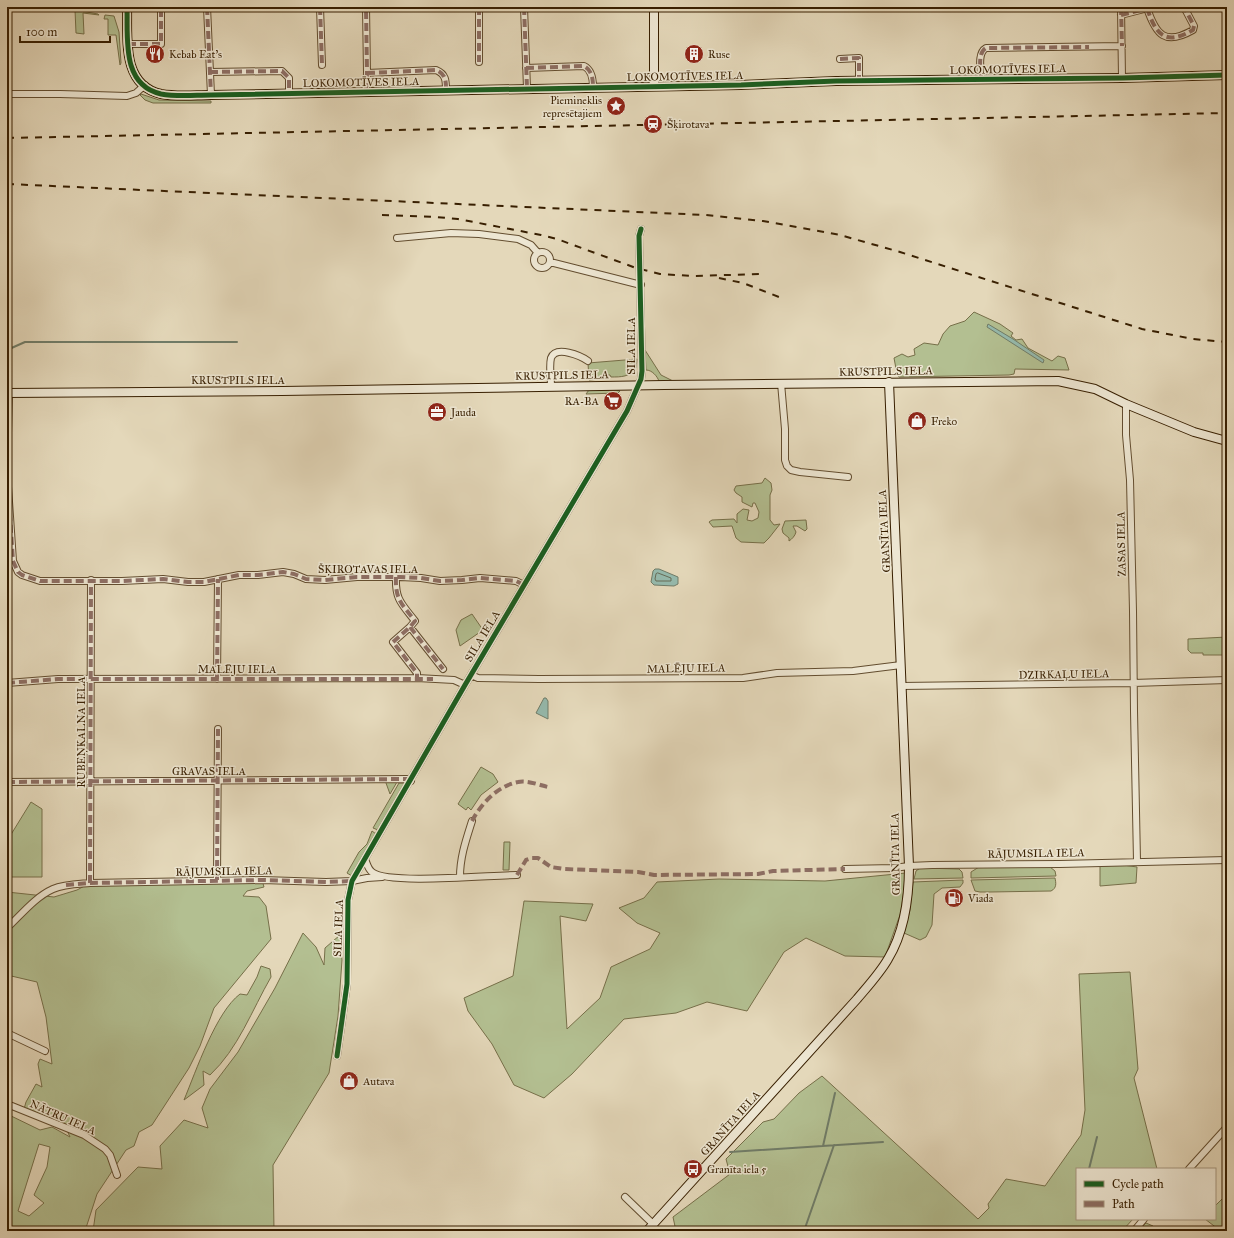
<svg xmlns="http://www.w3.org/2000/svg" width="1234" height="1238" viewBox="0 0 1234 1238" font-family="'IM FELL Great Primer',serif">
	<rect width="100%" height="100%" fill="#e4d8ba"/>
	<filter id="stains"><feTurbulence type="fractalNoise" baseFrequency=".005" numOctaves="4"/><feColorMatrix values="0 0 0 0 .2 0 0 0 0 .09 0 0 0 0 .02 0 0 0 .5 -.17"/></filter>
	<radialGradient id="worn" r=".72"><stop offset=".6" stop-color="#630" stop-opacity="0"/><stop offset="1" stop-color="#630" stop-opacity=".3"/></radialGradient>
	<path fill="#b3bf91" stroke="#766f49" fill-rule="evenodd" d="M75 10 98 14 99 15 83 13 84 34 76 33Z
		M105 15 114 16 119 32 121 63 120 65 116 35H108V19H104Z
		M141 94 159 100 211 101V103H153L145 100 140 95Z
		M974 312 1000 324 1013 333 1011 336 1016 340 1022 339 1028 348 1052 361 1058 356 1065 358 1069 370 1015 369 1014 374 1009 375 899 377 897 374 894 358 902 354 908 357 915 355 914 349 924 343 938 345 943 334 950 326 965 321Z
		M645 350 661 375 673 381H659C657 376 652 370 646 370Z
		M637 359 636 368C630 377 621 377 611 377L610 375H602L601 379 589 380 588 363Z
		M589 390H616L620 391 618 393 586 394Z
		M765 478 771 483 772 490 770 495V520L774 525 780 524 769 538 764 543 741 542 736 538 732 526 713 527 709 522 712 520 734 519 737 523V514L743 509 749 510 747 520 752 521 758 518 759 512 755 503H753L752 507 742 502V497L736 493 734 490 736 486 762 483Z
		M806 520 807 529 805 531 797 526H793L796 532C795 536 792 539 789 541V538L783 533 782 529 785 521Z
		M472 614 483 630 460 646 456 630 461 620Z
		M1227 637V655H1203V653H1191L1188 650V639Z
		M481 767 493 774 498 782 481 795 471 810 468 807 466 810 458 804Z
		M386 782H397L390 794 386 783Z
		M399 783H405L378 830 373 828Z
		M31 802 42 809V877H7V841Z
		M372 831 376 834 352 876 347 873 359 852 367 844Z
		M504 842H510L509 870H503Z
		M1123 865 1137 867 1136 883 1100 886V866Z
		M979 867H1050L1055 871 1056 876 971 878V872Z
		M920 868 959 869 962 872 963 878 914 879 916 871Z
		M906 873 901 912 885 957 845 956 806 938 784 952 747 1011 707 1002 676 1013 624 1019 572 1074 544 1098 514 1085 492 1044 468 1011 464 998 513 976 524 901 593 904 586 921 560 916 567 1029 600 998 611 967 650 949 660 933 637 923 619 908 644 898 657 882 719 879 825 881Z
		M1055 878C1056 883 1057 888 1051 891L990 892H980L975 891 971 880Z
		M262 880 264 887 247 891 243 896 259 897 266 906 271 939 214 1008 200 1046 189 1068 152 1125 139 1132 134 1146 126 1150 97 1194 85 1231H7V1114L40 1130 52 1127 70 1137 65 1126 24 1109 26 1102 36 1084 42 1087 38 1064 40 1059 52 1064 46 1017 37 982 7 975V892L54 897 77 890 90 883ZM39 1144 50 1147 47 1167 34 1195 44 1203 29 1216 18 1211Z
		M963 880V883L960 887 942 888 934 894 932 925 926 937 920 940 904 933 910 910 913 882Z
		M303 933 316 947 324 965 325 948 340 935 342 960 338 1016 329 1073 273 1165 274 1231H93L96 1210 138 1167 162 1169 160 1146 184 1120 208 1128 202 1108 210 1089 238 1052 275 988Z
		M261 966 270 969 271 977C252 1010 238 1049 210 1075L203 1071 204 1085 184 1100C196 1071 216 1012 240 994L247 995 257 977Z
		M1130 972 1138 1069 1134 1078 1157 1169H1077V1219H1133L1122 1231H676L673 1217 730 1174 726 1159 763 1122 774 1119 799 1093 822 1076 978 1219 989 1208 988 1204 1006 1179 1045 1186 1081 1135 1085 1110 1079 974Z
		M1227 1194V1231H1222L1218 1229 1205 1219H1215V1206Z
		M1146 1223 1153 1226 1151 1231H1138Z"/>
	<path fill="#95baad" stroke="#707c68" d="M988 324 1013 339 1044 360 1043 363 987 327Z
		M655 569H659L678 577V584L674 586 654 585 651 582 653 571Z
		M544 698H546L548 701V719L536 713Z"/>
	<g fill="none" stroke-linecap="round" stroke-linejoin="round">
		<path stroke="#666c57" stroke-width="1" d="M658 573 671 578V581H656L655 579 656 574Z"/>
		<path stroke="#707c68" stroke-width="2" d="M7 350 25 342H237
			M823 1146 835 1093
			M730 1152 883 1142
			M1089 1169 1097 1137
			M804 1231 834 1145"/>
		<g stroke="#634d2f" stroke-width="8">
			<path id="street" d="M207 7 211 95
				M320 7 322 65
				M479 7V62
				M524 7 527 88
				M1121 7 1122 78
				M1147 8C1156 35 1165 46 1193 30L1194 26 1184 7
				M1121 15 1152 7
				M128 44H161V7
				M840 59 859 58V81
				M526 68 584 66C592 70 593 79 593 87
				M210 72 282 71 289 78V93
				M367 73 436 70C446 74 446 81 446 90
				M981 79C981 70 977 53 986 48L1122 46
				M366 91 367 73 366 7
				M7 94H60L127 96 136 93 145 85
				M397 238 451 233 479 234 518 239 531 245 538 253
				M534 260a8 8 0 1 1 16 0a8 8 0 1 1-16 0Z
				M550 262 641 285
				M781 383 785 429V460L787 466 791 470 800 472 848 477
				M551 386C551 378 549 366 551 358 556 345 581 356 588 361
				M9 393 7 472 13 561 18 572 22 575 40 581H122L163 579 188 582H204L239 575H258L283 572 294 574 306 579 325 580 357 577H400L421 578 440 581 462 580 480 578 516 581 524 585
				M1126 404V435L1130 480 1133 611 1134 711 1137 861
				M396 577C395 600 402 604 415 621L410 627 393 642 417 673V678
				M410 627 443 669
				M471 675 478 678 539 679 743 678 777 673 853 671 901 665
				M217 679 218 579
				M7 683 58 679 417 678 454 680 465 685
				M901 686 1133 683 1227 680
				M7 782 407 779 411 781
				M365 859C367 864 368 869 372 872 388 885 491 875 517 875
				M845 869 894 868 909 866 932 865 1060 864 1227 860
				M460 877C460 857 466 840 472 821
				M217 880 218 729
				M90 883 91 580
				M7 928C21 915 35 897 53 889 64 884 78 884 90 883L262 880 326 882 352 881 367 878 382 877
				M7 1033 45 1051
				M337 1056 347 984 348 900 352 881 465 685 627 411 641 379 642 371 639 236 641 229
				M7 1104 84 1135 105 1149 110 1155 117 1175
				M1189 1169 1227 1127
				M625 1197 653 1224
				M1134 1231 1144 1219"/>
		</g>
		<g stroke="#381f01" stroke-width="10">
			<path id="secondary" d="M127 7C128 38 121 85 161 94 177 97 195 95 211 95L741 85 836 81 1122 78 1227 75
				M654 7V86
				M7 393 282 391 664 385 1058 381 1095 389 1126 404 1194 432 1223 440H1227
				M647 1231 857 999C868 986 880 973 888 959 905 931 909 898 909 866L889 382"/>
		</g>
		<use href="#street" stroke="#ede6d2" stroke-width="6"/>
		<use href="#secondary" stroke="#ede6d2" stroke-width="8"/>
		<path stroke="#381f01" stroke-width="2" stroke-dasharray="7 7" stroke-linecap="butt" d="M7 138 1227 113
			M7 184 706 215 763 221 840 235 900 252 1142 329 1193 339 1227 342
			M382 215 435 217 458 219 541 235 557 239 636 268 660 274 694 276 761 274
			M719 278 743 283 779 297"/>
		<path stroke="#8d6e63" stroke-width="4" stroke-dasharray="8 4" stroke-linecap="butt" d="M207 7 211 95
			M320 7 322 65
			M479 7V62
			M524 7 527 88
			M1121 7 1122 46
			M1147 8C1156 35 1165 46 1193 30L1194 26 1184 7
			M1121 15 1152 7
			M128 44H161V7
			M840 59 859 58V81
			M526 68 584 66C592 70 593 79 593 87
			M210 72 282 71 289 78V93
			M367 73 436 70C446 74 446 81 446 90
			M981 79C981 70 977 53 986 48L1089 47
			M366 91 367 73 366 7
			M9 393 7 472 13 561 18 572 22 575 40 581H122L163 579 188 582H204L239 575H258L283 572 294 574 306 579 325 580 357 577H400L421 578 440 581 462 580 480 578 516 581 524 585
			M396 577C395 600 402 604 415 621L410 627 393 642 417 673V678
			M410 627 443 669
			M217 679 218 579
			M7 683 58 679H433
			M7 782 407 779 411 781
			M472 821C481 804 497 786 518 782 527 780 539 785 548 787
			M517 875 526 860 532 858H538L551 867 564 869 638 872 654 875 758 874 773 871 845 869
			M217 880 218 729
			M90 883 91 580
			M66 885 90 883 262 880 326 882 352 881"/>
		<g stroke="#ede6d2" stroke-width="8">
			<path id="cycleway" d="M127 7C128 38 121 85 161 94 177 97 195 95 211 95L741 85 836 81 1122 78 1227 75
				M337 1056 347 984 348 900 352 881 465 685 627 411 641 379 642 371 639 236 641 229"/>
		</g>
		<use href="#cycleway" stroke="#1b5e20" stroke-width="5"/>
	</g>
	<defs>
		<g id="restaurant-disc" transform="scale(1)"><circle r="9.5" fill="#8f2418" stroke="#ede6d2"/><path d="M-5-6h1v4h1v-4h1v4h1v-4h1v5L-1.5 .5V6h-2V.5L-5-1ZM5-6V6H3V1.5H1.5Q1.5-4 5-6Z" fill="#fff"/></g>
		<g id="building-disc" transform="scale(1)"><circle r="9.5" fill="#8f2418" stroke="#ede6d2"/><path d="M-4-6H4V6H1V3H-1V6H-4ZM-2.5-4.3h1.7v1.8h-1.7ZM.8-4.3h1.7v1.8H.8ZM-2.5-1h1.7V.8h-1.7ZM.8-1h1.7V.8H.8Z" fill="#fff"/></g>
		<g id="sight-disc" transform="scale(1)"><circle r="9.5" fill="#8f2418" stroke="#ede6d2"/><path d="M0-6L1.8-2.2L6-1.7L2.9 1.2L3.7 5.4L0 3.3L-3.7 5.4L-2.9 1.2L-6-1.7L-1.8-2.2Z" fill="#fff"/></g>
		<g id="station-disc" transform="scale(1)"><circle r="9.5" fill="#8f2418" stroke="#ede6d2"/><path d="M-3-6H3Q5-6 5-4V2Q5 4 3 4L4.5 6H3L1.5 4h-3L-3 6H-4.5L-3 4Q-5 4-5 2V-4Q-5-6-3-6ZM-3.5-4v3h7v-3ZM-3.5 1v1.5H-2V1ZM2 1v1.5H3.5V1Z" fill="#fff"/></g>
		<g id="supermarket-disc" transform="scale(1)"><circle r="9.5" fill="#8f2418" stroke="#ede6d2"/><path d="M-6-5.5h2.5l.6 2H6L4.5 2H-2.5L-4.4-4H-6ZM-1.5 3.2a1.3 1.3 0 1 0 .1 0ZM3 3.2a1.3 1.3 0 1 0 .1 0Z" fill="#fff"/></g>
		<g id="office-disc" transform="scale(1)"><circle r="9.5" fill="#8f2418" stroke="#ede6d2"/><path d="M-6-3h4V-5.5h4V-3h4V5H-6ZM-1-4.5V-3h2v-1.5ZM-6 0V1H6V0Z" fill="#fff"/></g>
		<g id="shop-disc" transform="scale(1)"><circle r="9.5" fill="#8f2418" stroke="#ede6d2"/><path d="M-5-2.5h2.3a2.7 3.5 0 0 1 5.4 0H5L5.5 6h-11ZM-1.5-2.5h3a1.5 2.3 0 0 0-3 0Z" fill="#fff"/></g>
		<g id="fuel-disc" transform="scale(1)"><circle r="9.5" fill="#8f2418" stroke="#ede6d2"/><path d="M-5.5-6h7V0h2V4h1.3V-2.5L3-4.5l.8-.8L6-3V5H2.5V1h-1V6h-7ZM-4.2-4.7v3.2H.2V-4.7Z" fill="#fff"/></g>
		<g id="bus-disc" transform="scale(1)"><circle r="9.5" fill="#8f2418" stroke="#ede6d2"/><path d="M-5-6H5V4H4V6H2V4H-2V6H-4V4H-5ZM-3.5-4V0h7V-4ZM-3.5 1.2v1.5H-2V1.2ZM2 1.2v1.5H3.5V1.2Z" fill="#fff"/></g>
	</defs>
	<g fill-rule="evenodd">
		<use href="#restaurant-disc" x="155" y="54"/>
		<use href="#building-disc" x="694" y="54"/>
		<use href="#sight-disc" x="616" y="106"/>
		<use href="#station-disc" x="653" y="124"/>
		<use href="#supermarket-disc" x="613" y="401"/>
		<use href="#office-disc" x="437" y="412"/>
		<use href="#shop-disc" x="917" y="421"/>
		<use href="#fuel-disc" x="954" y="898"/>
		<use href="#shop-disc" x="349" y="1081"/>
		<use href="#bus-disc" x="693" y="1169"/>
	</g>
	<g text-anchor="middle" stroke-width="3" stroke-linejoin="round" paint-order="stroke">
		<g font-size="11" fill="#381f01" stroke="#ede6d2" text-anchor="start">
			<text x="169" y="58">Kebab Eat's</text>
			<text x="708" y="58">Ruse</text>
			<text x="602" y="104" text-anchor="end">Piemineklis<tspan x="602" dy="13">represētajiem</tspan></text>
			<text x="667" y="128">Šķirotava</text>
			<text x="599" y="405" text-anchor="end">RA-BA</text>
			<text x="451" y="416">Jauda</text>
			<text x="931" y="425">Freko</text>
			<text x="968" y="902">Viada</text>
			<text x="363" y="1085">Autava</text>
			<text x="707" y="1173">Granīta iela 5</text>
		</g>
		<g font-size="11" fill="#381f01" stroke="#ede6d2">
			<text transform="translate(1008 69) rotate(-1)" y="4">LOKOMOTĪVES IELA</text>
			<text transform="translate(685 76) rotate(-1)" y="4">LOKOMOTĪVES IELA</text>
			<text transform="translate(361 82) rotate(-1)" y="4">LOKOMOTĪVES IELA</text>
			<text transform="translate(631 346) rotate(-90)" y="4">SILA IELA</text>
			<text transform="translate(886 371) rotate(-1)" y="4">KRUSTPILS IELA</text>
			<text transform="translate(562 375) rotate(-1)" y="4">KRUSTPILS IELA</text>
			<text x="238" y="384">KRUSTPILS IELA</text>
			<text transform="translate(884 531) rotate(-93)" y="4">GRANĪTA IELA</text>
			<text transform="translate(1121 544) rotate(-91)" y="4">ZASAS IELA</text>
			<text x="368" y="573">ŠĶIROTAVAS IELA</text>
			<text transform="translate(482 636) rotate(-59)" y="4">SILA IELA</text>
			<text transform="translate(686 668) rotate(-1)" y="4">MALĒJU IELA</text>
			<text x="237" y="673">MALĒJU IELA</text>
			<text transform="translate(1064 674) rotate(-1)" y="4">DZIRKAĻU IELA</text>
			<text transform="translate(81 732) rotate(-90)" y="4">RUBEŅKALNA IELA</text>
			<text x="209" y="775">GRAVAS IELA</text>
			<text transform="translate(1036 853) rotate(-1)" y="4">RĀJUMSILA IELA</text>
			<text transform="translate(895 854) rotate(-91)" y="4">GRANĪTA IELA</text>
			<text transform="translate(224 871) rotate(-1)" y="4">RĀJUMSILA IELA</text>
			<text transform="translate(338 928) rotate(-88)" y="4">SILA IELA</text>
			<text transform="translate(63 1117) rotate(24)" y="4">NĀTRU IELA</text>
			<text transform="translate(730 1123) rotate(-48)" y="4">GRANĪTA IELA</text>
		</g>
	</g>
	<rect width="1234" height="1238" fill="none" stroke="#e4d8ba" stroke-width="24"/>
	<rect x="8" y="8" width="1218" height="1222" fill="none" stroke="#381f01" stroke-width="2"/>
	<rect x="12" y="12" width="1210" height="1214" fill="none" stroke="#381f01"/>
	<rect x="1076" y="1168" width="140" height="52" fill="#ede6d2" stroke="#a5967e"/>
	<rect x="1084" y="1181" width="20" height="6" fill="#1b5e20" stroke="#a5967e"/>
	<text x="1112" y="1188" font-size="12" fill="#381f01">Cycle path</text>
	<rect x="1084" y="1201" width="20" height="6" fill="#8d6e63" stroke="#a5967e"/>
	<text x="1112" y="1208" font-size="12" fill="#381f01">Path</text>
	<path d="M20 36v6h90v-6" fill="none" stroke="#381f01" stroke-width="2"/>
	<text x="26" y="36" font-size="12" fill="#381f01" stroke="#ede6d2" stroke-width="3" paint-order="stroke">100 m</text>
	<rect width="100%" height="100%" filter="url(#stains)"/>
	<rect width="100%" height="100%" fill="url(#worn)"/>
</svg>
